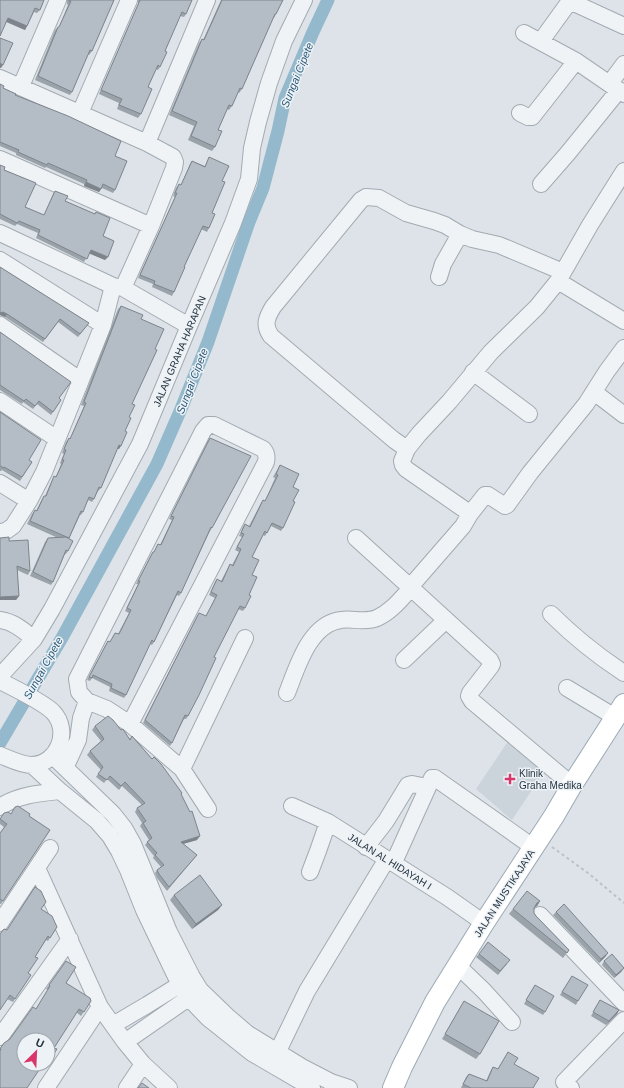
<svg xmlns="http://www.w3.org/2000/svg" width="624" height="1088" viewBox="0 0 624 1088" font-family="Helvetica,sans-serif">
	<rect width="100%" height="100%" fill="#dde3e8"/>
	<path fill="#cbd3db" d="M509 740 545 770 512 820 476 789Z"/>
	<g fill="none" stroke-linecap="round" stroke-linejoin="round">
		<path stroke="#94b9cc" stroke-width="13" d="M0 743 63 636 157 464 181 409 208 342 249 222 263 188 278 131 285 98 313 32 328 0"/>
		<g stroke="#a2abb2" stroke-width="18">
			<path id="minor" d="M575 0 574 3 624 26
				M524 33 576 61 624 94
				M541 41 567 5
				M0 78 147 143 173 157 175 162 174 168 151 226 123 288 189 326
				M610 83 624 64
				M21 86 58 0
				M80 113 129 0
				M520 113 528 117H532L576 61
				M147 143 207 0
				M0 159 151 226
				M541 184 568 153 619 90
				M0 233 113 286 123 288
				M0 260 103 325
				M439 277 443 264 460 234
				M558 281 624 321
				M0 325 80 380
				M473 372 529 414
				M594 392 624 415
				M0 401 57 439
				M407 449 394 440 271 336C263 325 267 317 273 307L361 200 366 197 379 198 406 213 434 221 445 225 460 234 472 239 499 245 563 272
				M0 483 29 501
				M470 514 485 495H488L505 506 507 505 530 473 586 404 607 371 624 348
				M0 532 6 531 13 526 29 501 44 472 103 325 113 286
				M356 538 410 587
				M551 614C573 636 598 656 624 673
				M0 620C14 622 23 630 34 639
				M404 660 446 620
				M0 676 34 639 52 609 140 444 189 326 233 223 249 179 252 148 258 122 269 83 284 41 304 0
				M0 681C14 688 43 702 53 712 71 731 58 764 32 765 21 765 10 759 0 755
				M567 688 615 717
				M287 693C297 668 309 624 341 620 352 618 366 623 377 618 391 612 401 599 411 588
				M87 701 107 709 130 724 182 769 208 809
				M53 756 113 814 124 828 133 844 169 932 192 977 200 990 227 1016 248 1034 302 1067 331 1082 349 1088
				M32 765 60 791 97 821 110 836 119 851 128 870 144 910 180 985 188 997 208 1018 252 1053 312 1088
				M65 768 78 740 81 718 87 701 79 692 77 679 203 431 208 425H214L263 449C267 453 267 457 266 462L130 724
				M182 769 245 638
				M572 785 472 701 469 696 470 693 491 666 492 664 490 660 410 587 463 526 470 514 468 512 406 469 403 465 402 461 407 449 419 434 449 402 491 352 537 307 558 281 590 225 624 171
				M292 806 328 822 447 897 484 923
				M0 807C17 795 40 793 60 791
				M366 847 386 821 408 785 412 784 427 787
				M394 862 432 778H435L533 847
				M37 868 100 1007 125 1042 143 1064 169 1088
				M310 872 318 851 328 822
				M540 915 624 1003
				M0 923 50 848
				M458 966 484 991 512 1022
				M113 1025 147 1005 189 979
				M0 1037 70 939
				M125 1042 197 992
				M278 1051 307 991 387 859
				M46 1088 100 1007
				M127 1088 143 1064
				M571 1088 564 1082 624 1020"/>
		</g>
		<g stroke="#9baab5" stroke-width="22">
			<path id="major" d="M393 1088 402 1067 435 1002 484 923 554 816 572 785 624 704"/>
		</g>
		<path stroke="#bbc1c7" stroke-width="2" stroke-dasharray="3 3" stroke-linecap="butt" d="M552 847 588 873 624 903"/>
		<use href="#minor" stroke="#f0f3f6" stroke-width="16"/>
		<use href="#major" stroke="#fff" stroke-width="20"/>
	</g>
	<path fill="#9ba3aa" d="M0 0H44L40 10 37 13 34 12 25 30 6 22Z
		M67 0H114L92 51 89 55 88 54 72 92 70 95 35 80 55 30 58 27H59L68 5 67 4Z
		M138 0H192L186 14 184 17 180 16 165 51 160 67 158 70 156 69 148 87 141 114 138 118 117 109 119 103 99 94 138 4Z
		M221 0H283L274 18H273L242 89 239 93 238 92 232 106 229 110 227 109 218 130 215 147 212 151 188 140 194 126 169 115 199 43 202 39 203 40Z
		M0 84 3 88 115 156V190L113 193 102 188 99 192 84 186V184L46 167 45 168 16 155V153L0 146Z
		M209 157 222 181 212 213 209 228 207 232 201 229 184 267 174 292 172 296 152 287 153 284 138 278 175 197 173 196 176 188 179 184 181 185 190 164 192 161 205 166Z
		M0 165 4 170 25 207 44 215 53 194 55 191 65 201 94 214 96 212 103 236 105 260 89 253 84 262 36 238 38 233 17 224 15 226 0 219Z
		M0 267 89 323 78 337 58 322 43 342 5 317 0 315Z
		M121 306 141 319 132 404 129 417 119 449H117L101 488 98 491 94 499 92 502 88 500 83 512 81 515H80L69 539 68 551 66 554H65L53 582 51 585 30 576 45 542 48 538H58L27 524 32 514 35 510 36 511 42 499 44 496H45L52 480 54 476 56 477 61 464 60 463 64 454 62 453 66 442 69 438 70 439 84 406 81 405 118 309Z
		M0 332 59 398 61 400 51 415 37 404 33 409 23 402 22 404 0 390Z
		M0 412 29 460 32 462 20 481 2 470 1 471H0Z
		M210 438 212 528 210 531 181 593 179 596 177 595 154 642 152 645 150 644 126 695 124 698 109 691 110 687 92 678 90 681 87 680 106 644 108 641 110 642 115 633 118 634 129 613 125 611 138 584H136L151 555 153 552H154L158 544 160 545 172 520 169 519 208 441Z
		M280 465 293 487V501L283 528 281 531 271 526 265 536 263 535 252 557V575L249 595 245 608 243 611 238 609 214 657 188 716 186 719H184L172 743 170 746 143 723 197 616 199 613 206 616 215 598 209 595 215 582 217 579 221 581 230 564 232 565 239 552 235 550 242 537 239 536 243 527 245 524 249 526 261 503 263 500 265 501 275 478 273 477Z
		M0 538 9 541 30 571 28 575 17 570 19 596 16 600H0Z
		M95 726 121 730 130 739 132 736 182 793 181 794 197 840 183 844 197 855 167 891 157 878 155 873 157 870 161 867 153 858 154 856 145 845 149 840 140 826 142 823 135 812 137 808 142 805 122 786 119 790 107 779 104 783 96 777 101 770 87 755 90 751 101 741 92 730Z
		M11 814 29 816 50 830 1 904H0V833L4 827 0 824V819Z
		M174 895 222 905 218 910 192 929 170 900Z
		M540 901 537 906 534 908V913L536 916 569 950 563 958 509 914 513 909Z
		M41 909 57 927 48 941 46 940 35 957 28 973 15 999 13 1002 7 999V930Z
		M556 912 606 956 599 963 553 915Z
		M479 954 507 964 498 975 476 957Z
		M66 961V983L91 1001 81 1016 76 1012 54 1048 57 1049 48 1062V1040L0 1088V1048L10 1039 36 1009 48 990 46 989Z
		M604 961 624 968 621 972 614 978 602 965Z
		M572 976 578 1001 576 1005 560 995Z
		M535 985 545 1012 543 1015 524 1004Z
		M600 1000 619 1010 617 1014 606 1025 591 1016Z
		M464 1001 480 1054 476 1059 442 1039Z
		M508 1052 514 1064 533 1088H461L466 1077 469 1074 486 1081 491 1070 493 1067 498 1069Z"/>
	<path fill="#7e848b" d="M8 18 27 26 25 30 5 21Z
		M0 63 3 65 1 68H0Z
		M86 182 101 189 99 192 84 186Z
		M91 250 108 257 105 260 88 253Z
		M3 312 7 314 5 317 0 315V313Z
		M119 445 121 446 119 449 117 448Z
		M19 596 16 600H0V597Z
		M200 836 197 840 179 845 181 842Z
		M540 901 537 906 533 908 537 903Z
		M222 905 218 910 192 929 196 924Z
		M608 953 606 956 599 963 601 959Z
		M624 968 621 972 614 978 616 975Z
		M619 1010 617 1014 606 1025 609 1021Z"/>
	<path fill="#b4bdc6" stroke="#7e848b" d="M0 0H44L40 10 35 8 27 26 8 18 0 36Z
		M69 0H114L92 51 90 50 72 92 38 76 58 27H59L71 1H69Z
		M140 0H192L186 14 182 12 165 51 167 52 160 67 158 65 148 87 152 89 141 114 119 105 122 99 101 90Z
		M222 0H283L276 14H275L242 89 240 88 232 106 229 105 218 130 222 131 215 147 191 136 197 122 172 111 202 39 204 40Z
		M0 38 13 43 3 65 0 63Z
		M0 84 4 86 3 88 16 94 15 95 68 116 121 141 115 156 127 161 115 190 103 184 101 189 86 182 87 180 48 163 47 165 18 152 19 150 0 142Z
		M209 157 229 166 222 181 225 182 212 213 215 214 209 228 203 226 184 267H185L174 292 154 284 155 281 140 275 177 193H175L179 184 181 185 192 161 205 167Z
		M0 165 5 167 4 170 36 183 25 207 44 215 55 191 68 196 65 201 95 214 96 212 110 218 103 236 114 241 108 257 91 250 87 259 38 235 40 230 19 221 17 223 0 214Z
		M0 267 89 323 80 334 60 319 45 339 7 314 3 312 0 313Z
		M121 306 143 315 141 319 164 329 155 349 157 350 132 404 135 405 129 417 131 418 125 431 127 432 121 446 119 445 101 488 99 487 94 499 89 497 83 512 81 511 69 538 30 521 35 510 37 511 44 496H46L54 476 56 477 64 460H62L66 450 64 449 69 438 70 439 86 403 84 402Z
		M0 332 71 382 59 398 61 400 53 412 39 401 35 406 26 399 24 401 0 385Z
		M0 412 41 440 29 460 32 462 22 477 4 467V468L0 466Z
		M210 438 251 456 212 528 211 527 181 593 178 591 154 642 152 640 126 695 111 688 112 684 93 675 92 678 89 677 108 641 110 642 115 633 119 634 131 610 127 608 140 581H138L153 552H154L158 544 161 545 174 517 171 516Z
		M280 465 299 474 293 487 299 490 293 501 295 502 283 528 272 523 267 533 265 531 252 557 259 560 252 575 257 577 249 595 251 596 245 608 240 606 214 657 216 658 199 695 188 716 185 715 172 743 145 720 199 613 206 616 217 595 211 592 217 579 222 582 230 564 233 566 241 549 237 547 244 534 241 533 245 524 250 527 263 500 265 501 278 475 276 474Z
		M9 537V541L28 540 30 571 17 566 19 596 0 597V538Z
		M66 537 73 541 68 551 66 550 53 582 33 572 48 538Z
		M108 716 113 720 121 730 123 729 130 740 132 736 152 759 154 757 161 764 182 793 181 794 190 812 192 811 200 836 181 842 197 855 169 887 159 874 157 870 164 865 155 855 157 853 147 842 152 838 143 823 146 821 137 808 145 803 125 782 121 786 110 776 107 780 98 774 103 767 90 751 104 739 95 726Z
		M18 806 30 814 29 816 50 830 3 901 0 899V833L7 824 0 819 4 813 8 812 11 814 15 807Z
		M200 875 222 905 196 924 174 895Z
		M35 887 41 891 46 902 41 909 52 916 57 927 50 938 48 936 35 957 38 958 28 973 31 975 15 999 10 995 0 1010V934L4 929 7 930Z
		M527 891 540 901 537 903 534 908V913L536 916 569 950 567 953 513 909Z
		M564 904 608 953 601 959 556 912Z
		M488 942 510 960 500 971 479 954Z
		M612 954 624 968 616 975 604 961Z
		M66 961 76 967 66 983 90 998 91 1001 84 1012 79 1009 54 1048 57 1049 50 1060 48 1059V1040H24V1064H43L27 1088H0V1051L1 1049H0L4 1043 10 1039 33 1007 36 1009 50 986 49 985Z
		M572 976 588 985 578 1001 562 992Z
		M535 985 554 996 545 1012 526 1000Z
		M600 1000 619 1010 609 1021 593 1012Z
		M464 1001 499 1021 480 1054 445 1034Z
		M508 1052 518 1058 514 1064 539 1078 533 1088H471L463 1084 469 1074 487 1081 493 1067 498 1069Z
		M142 1083 149 1088H138Z"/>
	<path fill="#da356a" stroke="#edf2f6" stroke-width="1.5" d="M508 773h4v4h4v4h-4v4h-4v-4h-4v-4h4z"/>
	<g text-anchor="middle" stroke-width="3" stroke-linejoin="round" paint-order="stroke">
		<g font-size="10" fill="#253440" stroke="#edf2f6">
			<text transform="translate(179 351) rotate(-67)" y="4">JALAN GRAHA HARAPAN</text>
			<text transform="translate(390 861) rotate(32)" y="4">JALAN AL HIDAYAH I</text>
			<text transform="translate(504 893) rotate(-57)" y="4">JALAN MUSTIKAJAYA</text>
		</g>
		<g font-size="10" fill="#253440" stroke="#edf2f6" text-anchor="start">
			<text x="519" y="777">Klinik<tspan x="519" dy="12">Graha Medika</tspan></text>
		</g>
		<g font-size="11" font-style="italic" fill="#2c5a78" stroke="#edf2f6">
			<text transform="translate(297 75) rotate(-68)" y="4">Sungai Cipete</text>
			<text transform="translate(192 381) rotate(-69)" y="4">Sungai Cipete</text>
			<text transform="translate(43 668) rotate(-61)" y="4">Sungai Cipete</text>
		</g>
	</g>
	<g transform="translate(36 1052) rotate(24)"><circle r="19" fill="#edf2f6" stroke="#9da6ad"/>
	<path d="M0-3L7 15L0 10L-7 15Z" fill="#da356a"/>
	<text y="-6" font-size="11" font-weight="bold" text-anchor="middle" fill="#253440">U</text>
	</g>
</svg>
